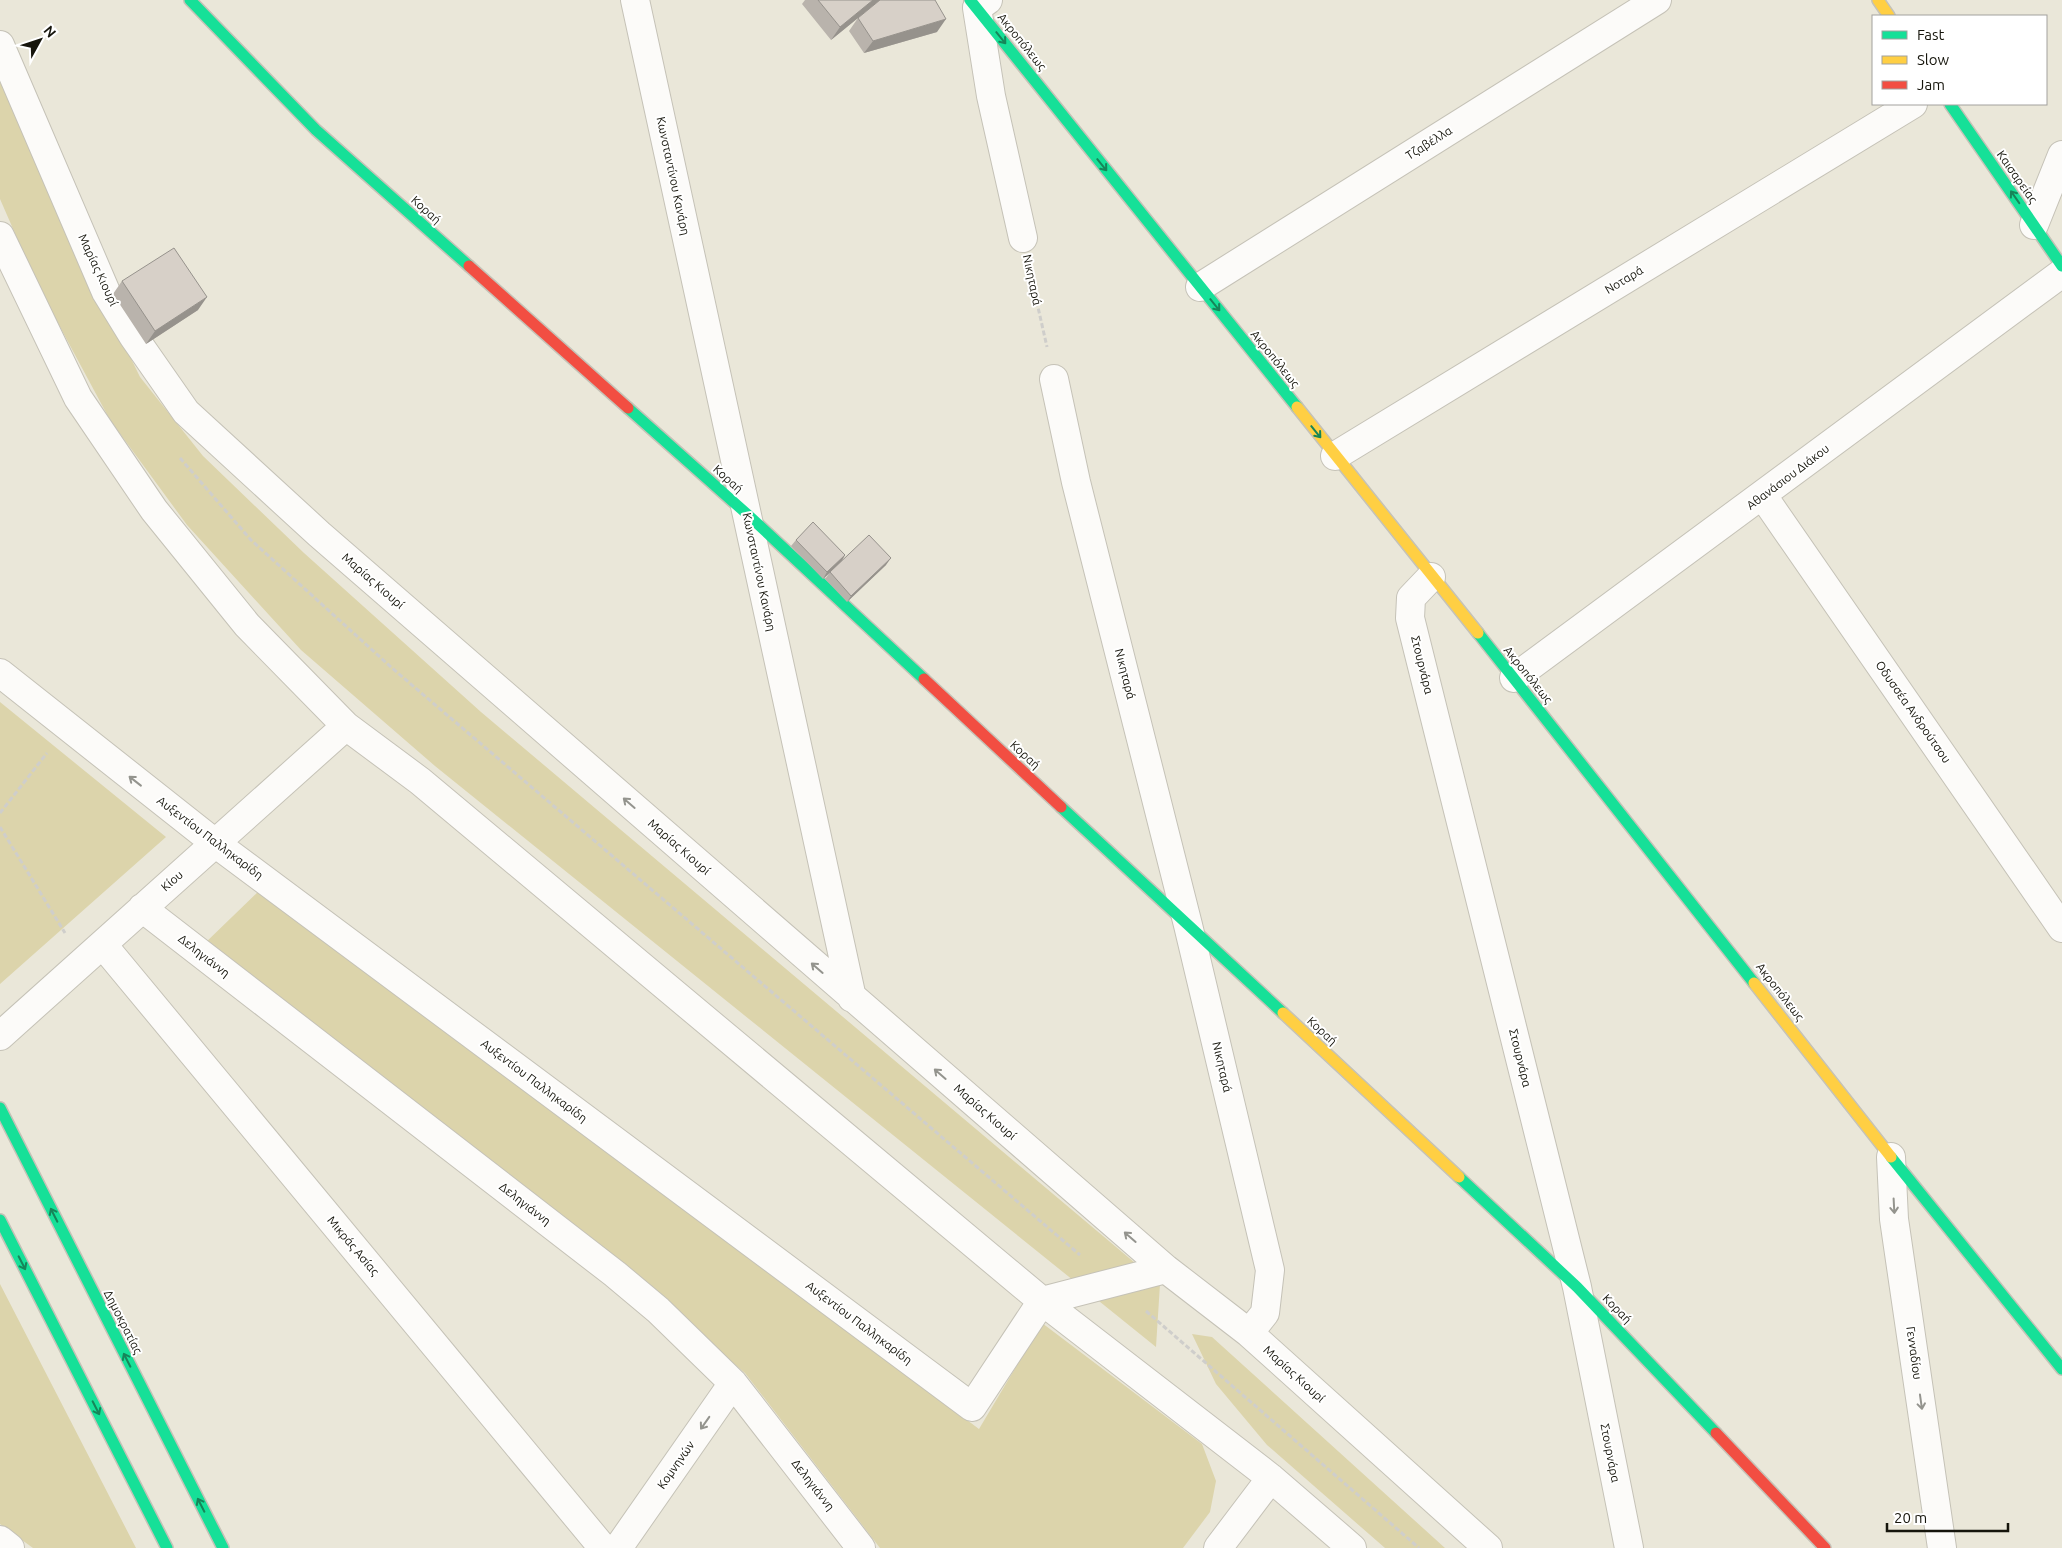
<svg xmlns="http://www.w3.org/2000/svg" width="2062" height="1548" viewBox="0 0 2062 1548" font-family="Ubuntu,sans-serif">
	<rect width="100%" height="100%" fill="#eae7d9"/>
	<path fill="#dcd4ab" d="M0 82 80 254 140 377 203 456 304 553 481 712 1160 1284 1156 1347 435 766 301 650 187 525 110 420 38 286 0 199Z
		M0 702 166 837 0 984Z
		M260 890 979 1429 1042 1323 1202 1444 1216 1481 1210 1512 1183 1548H880L745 1373 644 1288 202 946Z
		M0 1284 136 1548H33L0 1524Z
		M1192 1334 1212 1337 1445 1548H1385L1267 1445 1216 1384Z"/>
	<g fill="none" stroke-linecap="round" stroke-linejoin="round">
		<g stroke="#c5c2b7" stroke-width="30">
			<path id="street" d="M635 0 852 998
				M988 0 977 8 991 96 1023 238
				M0 45 106 292 133 336 186 412 319 534 1166 1269 1249 1333 1488 1548
				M2034 225 2062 155
				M0 236 78 398 154 510 247 625 346 726 420 781 1042 1301 1271 1478 1352 1548
				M1200 287 1657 0
				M1054 379 1076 482 1188 925 1270 1270 1265 1313 1249 1333
				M1335 456 1913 104
				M1763 496 2062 928
				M1431 577 1411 598 1410 618 1577 1287 1629 1548
				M0 673 215 843 972 1407 1042 1301 1166 1269
				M1514 678 2062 273
				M142 908 615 1274 658 1310 733 1383 861 1548
				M103 945 603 1548
				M0 1036 346 726
				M1891 1157 1894 1219 1942 1548
				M0 1540 10 1548
				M618 1548 733 1383
				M1218 1548 1271 1478"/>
		</g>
		<g stroke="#c5c2b7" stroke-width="14">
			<path id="fast" d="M190 0 316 130 469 266
				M970 0 1297 407
				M1950 104 2062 266
				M628 408 747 514 924 679
				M1478 633 1754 983
				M1061 807 1283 1013
				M0 1108 223 1548
				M1891 1157 2062 1369
				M1459 1177 1577 1287 1716 1433
				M0 1220 167 1548"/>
		</g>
		<g stroke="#c5c2b7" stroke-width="14">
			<path id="slow" d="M1878 0 1889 16
				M1297 407 1478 633
				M1754 983 1891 1157
				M1283 1013 1459 1177"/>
		</g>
		<g stroke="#c5c2b7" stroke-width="14">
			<path id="jam" d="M469 266 628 408
				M924 679 1061 807
				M1716 1433 1825 1548"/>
		</g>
		<path stroke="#cfcecb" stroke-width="3" stroke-dasharray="5 2.5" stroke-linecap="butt" d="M1030 272 1047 347
			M180 458 251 540 392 668 1080 1255
			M0 813 47 753
			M0 827 65 933
			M1146 1311 1419 1548"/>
		<use href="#street" stroke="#fcfbf9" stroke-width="28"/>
		<use href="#fast" stroke="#16e098" stroke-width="11"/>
		<use href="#slow" stroke="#ffcf43" stroke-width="11"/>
		<use href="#jam" stroke="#f24e42" stroke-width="11"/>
	</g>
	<path fill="#b9b3ac" d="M805 0H880L831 40 802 4Z
		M858 18 937 32 864 53 849 31Z
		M122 281 198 310 146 344 113 294Z
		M796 540 845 555 842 561 886 565 847 602 825 579 829 574 823 579 791 546Z"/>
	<path fill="#96928c" d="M873 0H880L831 40 840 27Z
		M946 19 937 32 864 53 873 41Z
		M207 297 198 310 146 344 155 331Z
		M845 555 841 562 823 579 827 572Z
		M891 558 886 565 847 602 851 596Z"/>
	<path fill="#d7d0c8" stroke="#96928c" d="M818 0H873L840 27Z
		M880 0H935L946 19 873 41 858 18Z
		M174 248 207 297 155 331 122 281Z
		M813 522 845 555 827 572 796 540Z
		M869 535 891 558 851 596 830 572Z"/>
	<defs><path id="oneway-shaft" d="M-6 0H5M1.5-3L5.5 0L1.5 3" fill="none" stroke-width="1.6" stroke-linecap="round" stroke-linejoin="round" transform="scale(1.25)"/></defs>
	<g stroke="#168559">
		<use href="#oneway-shaft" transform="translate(1001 38) rotate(51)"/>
		<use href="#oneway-shaft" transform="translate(1102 165) rotate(51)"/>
		<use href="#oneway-shaft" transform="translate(2015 197) rotate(-125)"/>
		<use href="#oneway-shaft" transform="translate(1215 305) rotate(51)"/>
		<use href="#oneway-shaft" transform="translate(1316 432) rotate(51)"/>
		<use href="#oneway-shaft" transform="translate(54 1215) rotate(-117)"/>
		<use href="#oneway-shaft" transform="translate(22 1263) rotate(63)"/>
		<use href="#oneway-shaft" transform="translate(127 1360) rotate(-117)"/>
		<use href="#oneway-shaft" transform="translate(96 1408) rotate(63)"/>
		<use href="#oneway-shaft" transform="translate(201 1505) rotate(-117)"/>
	</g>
	<g stroke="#94948e">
		<use href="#oneway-shaft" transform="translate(135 781) rotate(-142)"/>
		<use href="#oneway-shaft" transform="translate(629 803) rotate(-139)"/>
		<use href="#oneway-shaft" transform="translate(817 968) rotate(-139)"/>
		<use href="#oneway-shaft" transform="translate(940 1074) rotate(-139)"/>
		<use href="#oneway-shaft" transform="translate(1894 1206) rotate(87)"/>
		<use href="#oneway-shaft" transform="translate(1130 1237) rotate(-139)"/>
		<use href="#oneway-shaft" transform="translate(1921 1402) rotate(82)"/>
		<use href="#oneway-shaft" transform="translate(705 1423) rotate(125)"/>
	</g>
	<g text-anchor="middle" stroke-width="4" stroke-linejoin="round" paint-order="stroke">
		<g font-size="12" fill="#16150c" stroke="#fff">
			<text transform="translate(1022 42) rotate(51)" y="4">Ακροπόλεως</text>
			<text transform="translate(1429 143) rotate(-32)" y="4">Τζαβέλλα</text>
			<text transform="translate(673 176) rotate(78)" y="4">Κωνσταντίνου Κανάρη</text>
			<text transform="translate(2017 177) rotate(55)" y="4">Καισαρείας</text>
			<text transform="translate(426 210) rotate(42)" y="4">Κοραή</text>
			<text transform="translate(98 270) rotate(65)" y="4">Μαρίας Κιουρί</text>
			<text transform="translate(1032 280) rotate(78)" y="4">Νικηταρά</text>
			<text transform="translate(1624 280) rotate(-31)" y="4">Νοταρά</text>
			<text transform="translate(1275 359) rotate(51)" y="4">Ακροπόλεως</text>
			<text transform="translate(1788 477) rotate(-37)" y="4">Αθανάσιου Διάκου</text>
			<text transform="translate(728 479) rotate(42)" y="4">Κοραή</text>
			<text transform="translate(759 572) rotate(78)" y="4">Κωνσταντίνου Κανάρη</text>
			<text transform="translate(373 581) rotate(41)" y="4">Μαρίας Κιουρί</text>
			<text transform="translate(1422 665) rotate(76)" y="4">Στουρνάρα</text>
			<text transform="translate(1125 674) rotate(76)" y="4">Νικηταρά</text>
			<text transform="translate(1528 675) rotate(51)" y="4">Ακροπόλεως</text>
			<text transform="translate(1913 712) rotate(55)" y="4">Οδυσσέα Ανδρούτσου</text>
			<text transform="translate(1025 755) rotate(43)" y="4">Κοραή</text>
			<text transform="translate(210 838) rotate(37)" y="4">Αυξεντίου Παλληκαρίδη</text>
			<text transform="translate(679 847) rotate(41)" y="4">Μαρίας Κιουρί</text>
			<text transform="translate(172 881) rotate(-41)" y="4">Κίου</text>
			<text transform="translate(204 956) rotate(38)" y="4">Δεληγιάννη</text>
			<text transform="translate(1780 992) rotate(52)" y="4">Ακροπόλεως</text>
			<text transform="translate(1322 1031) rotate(43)" y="4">Κοραή</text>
			<text transform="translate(1520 1058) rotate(76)" y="4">Στουρνάρα</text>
			<text transform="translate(1222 1067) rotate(77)" y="4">Νικηταρά</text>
			<text transform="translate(534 1081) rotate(37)" y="4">Αυξεντίου Παλληκαρίδη</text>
			<text transform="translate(985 1112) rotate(41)" y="4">Μαρίας Κιουρί</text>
			<text transform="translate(525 1204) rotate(38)" y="4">Δεληγιάννη</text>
			<text transform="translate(353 1246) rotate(50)" y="4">Μικράς Ασίας</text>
			<text transform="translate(1617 1309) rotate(46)" y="4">Κοραή</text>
			<text transform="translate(123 1322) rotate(63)" y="4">Δημοκρατίας</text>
			<text transform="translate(859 1323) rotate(37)" y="4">Αυξεντίου Παλληκαρίδη</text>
			<text transform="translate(1914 1353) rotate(82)" y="4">Γενναδίου</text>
			<text transform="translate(1294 1374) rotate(42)" y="4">Μαρίας Κιουρί</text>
			<text transform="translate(1610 1453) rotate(79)" y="4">Στουρνάρα</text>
			<text transform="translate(676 1465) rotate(-55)" y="4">Κομνηνών</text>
			<text transform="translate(813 1485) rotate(52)" y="4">Δεληγιάννη</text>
		</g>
	</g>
	<rect x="1872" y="15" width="175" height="90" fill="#ffffff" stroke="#a2a19e"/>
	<rect x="1882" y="31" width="25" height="8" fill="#16e098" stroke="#a2a19e"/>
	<text x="1917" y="40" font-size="15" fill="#16150c">Fast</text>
	<rect x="1882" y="56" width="25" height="8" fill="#ffcf43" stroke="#a2a19e"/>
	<text x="1917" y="65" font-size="15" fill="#16150c">Slow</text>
	<rect x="1882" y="81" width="25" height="8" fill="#f24e42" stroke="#a2a19e"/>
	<text x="1917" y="90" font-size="15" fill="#16150c">Jam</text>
	<g transform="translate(40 40) rotate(50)" stroke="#ffffff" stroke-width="4" paint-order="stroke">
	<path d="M0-4L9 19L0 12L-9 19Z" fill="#16150c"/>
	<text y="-8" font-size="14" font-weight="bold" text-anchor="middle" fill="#16150c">N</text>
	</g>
	<path d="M1887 1523v8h121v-8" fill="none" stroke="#16150c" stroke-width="2.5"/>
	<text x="1894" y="1523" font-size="15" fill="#16150c" stroke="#ffffff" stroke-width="4" paint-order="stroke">20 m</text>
</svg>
